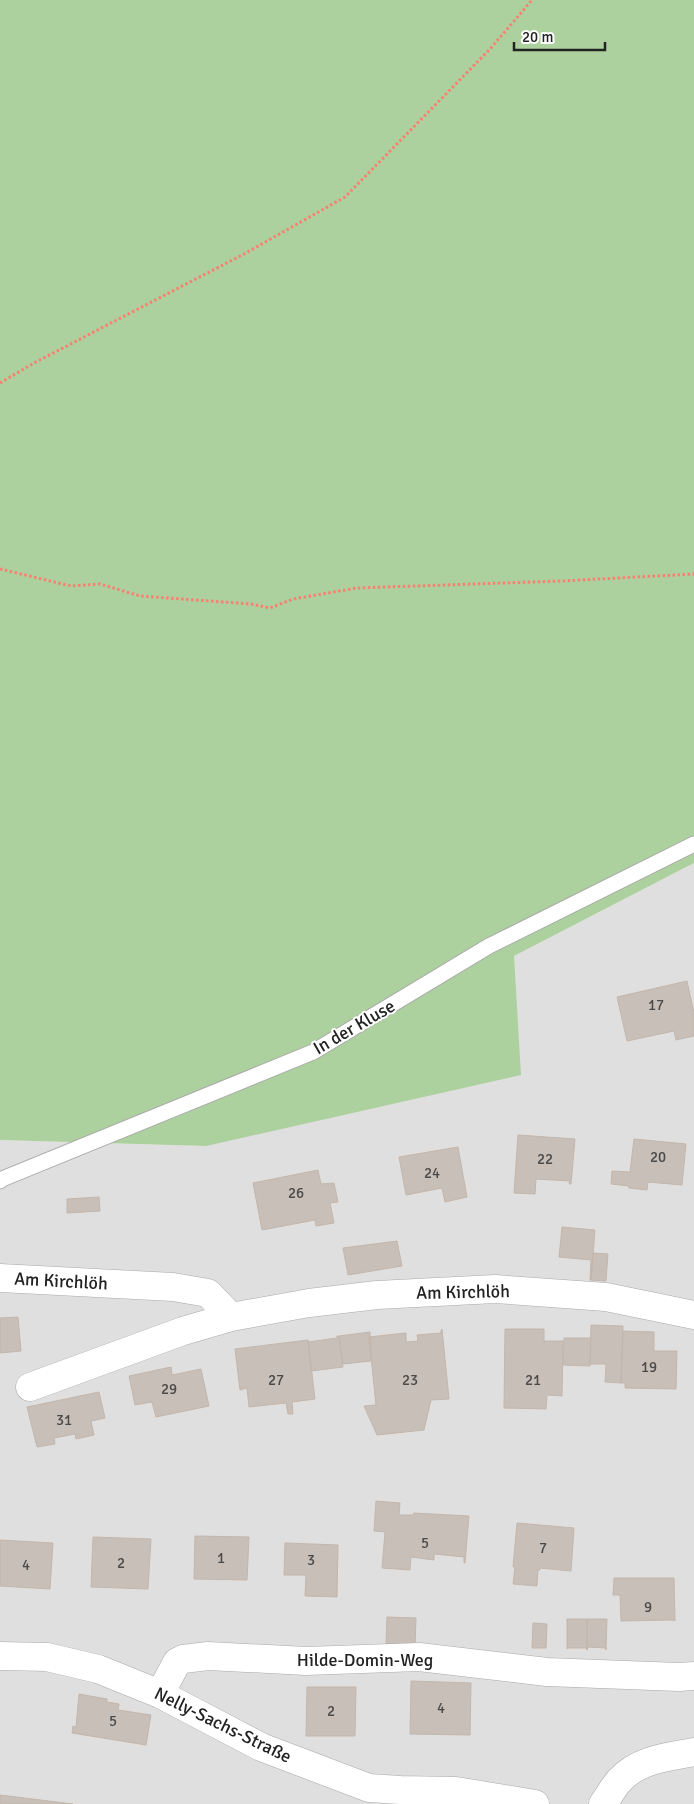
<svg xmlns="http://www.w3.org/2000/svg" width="694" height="1804" viewBox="0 0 694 1804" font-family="Signika,sans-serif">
	<rect width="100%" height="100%" fill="#f2efe9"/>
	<path fill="#e0dfdf" d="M694 863V1804H0V1140L206 1146 514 956Z"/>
	<path fill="#add19e" d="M0 0H694V863L514 956 521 1075 206 1146 0 1140Z"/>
	<path fill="#c7bfb8" stroke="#c4b6ab" d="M687 981 694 1013V1036L676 1040 674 1031 627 1041 617 997Z
		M518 1135 575 1139 571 1184H569L570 1181 536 1179 535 1194 514 1193Z
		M634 1139 686 1144 682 1185 648 1182 647 1190 629 1188V1186L611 1184 612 1171 630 1172Z
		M458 1147 467 1197 445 1202 442 1188 406 1195 399 1157Z
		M318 1170 321 1184 334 1183 338 1202 330 1203 334 1223 316 1226 315 1220 262 1230 253 1183Z
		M99 1197 100 1211 67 1213V1199Z
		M562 1227 595 1230 591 1280H590L591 1260 559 1257Z
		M397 1241 402 1266 348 1275 343 1248Z
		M593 1253 608 1254 606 1281 591 1280Z
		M18 1317 21 1351 0 1353V1318Z
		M591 1325 623 1326 621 1383 605 1382 606 1364H590Z
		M442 1329 449 1399 431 1400 424 1430 377 1435 364 1406 376 1405 369 1337 406 1333V1342L418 1341 417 1335 441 1333V1330Z
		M505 1329H544V1341H563L562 1396 547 1395 546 1409 504 1408Z
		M623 1331 654 1332V1351H677L676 1389 625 1388V1383H621Z
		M370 1332 371 1361 343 1364 339 1336Z
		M337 1336H339L343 1367 311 1371 308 1342 337 1338Z
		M564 1338H591L590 1366 563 1365Z
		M308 1340 315 1399 292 1402 293 1414H288L286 1403 249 1407 247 1388 240 1390 235 1349Z
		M171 1367 172 1375 201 1369 209 1406 156 1417 152 1402 135 1405 129 1376Z
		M99 1392 105 1418 91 1421 94 1435 76 1439 75 1434 54 1438 55 1444 37 1447 27 1407Z
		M376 1501 400 1503 399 1515H413L414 1513 469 1516 465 1563H464V1557L434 1554V1560L411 1557 410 1570 382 1568 385 1532 374 1531Z
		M517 1523 574 1528 571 1571 540 1568V1570H538L537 1586 513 1584 515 1567H513Z
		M195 1536 249 1537 247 1580 194 1579Z
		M93 1537 151 1539 148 1589 91 1587Z
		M0 1540 53 1543 50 1589 0 1586Z
		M285 1543 338 1545 337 1597 305 1596 306 1575H284Z
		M614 1578H674L675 1621 673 1620 621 1621 620 1595H613Z
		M387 1617 416 1618 415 1645 386 1644Z
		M567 1619H587V1650L586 1648H568L567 1649Z
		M587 1619H607L606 1650V1648L588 1647 587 1650Z
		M533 1623 547 1624 546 1648H532Z
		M411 1681 471 1683 470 1735 410 1734Z
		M307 1687H356L355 1736H306Z
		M79 1694 107 1699V1702L119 1704 118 1710 151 1715 146 1745 72 1733 73 1726 76 1727Z
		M0 1795 73 1804H0Z"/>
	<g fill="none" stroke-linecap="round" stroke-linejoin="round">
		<g stroke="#a9a9a9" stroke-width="17">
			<path id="lane" d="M0 1181 2 1179 313 1052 489 946 694 844"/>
		</g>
		<g stroke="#a9a9a9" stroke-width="29">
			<path id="street" d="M0 1278 173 1287 208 1293 231 1317
				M30 1387 183 1331 231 1317 309 1303 377 1295 495 1289 606 1297 694 1315
				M0 1656 47 1657 98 1669 160 1694 261 1747 369 1788 400 1790 456 1791 535 1804
				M160 1694 177 1662 183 1659 208 1656 306 1661 419 1657 547 1672 679 1677 694 1676
				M603 1804C608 1797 613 1788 619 1781 639 1759 667 1757 694 1752"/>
		</g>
		<path stroke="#fa8072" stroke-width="3" stroke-dasharray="2.5 2.5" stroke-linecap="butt" d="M0 383 34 363 244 254 345 197 490 49 532 0
			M0 569 71 586 100 584 140 596 251 604 270 608 293 599 357 588 561 581 694 574"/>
		<use href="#lane" stroke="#fff" stroke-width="15"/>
		<use href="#street" stroke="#fff" stroke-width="28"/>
	</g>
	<g text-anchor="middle" stroke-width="4" stroke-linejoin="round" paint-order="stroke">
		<g font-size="15" fill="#4b4948">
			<text x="656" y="1010">17</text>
			<text x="658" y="1162">20</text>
			<text x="545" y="1164">22</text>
			<text x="432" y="1178">24</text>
			<text x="296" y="1198">26</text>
			<text x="649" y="1372">19</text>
			<text x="276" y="1385">27</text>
			<text x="410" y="1385">23</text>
			<text x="533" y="1385">21</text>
			<text x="169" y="1394">29</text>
			<text x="64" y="1425">31</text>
			<text x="425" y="1548">5</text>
			<text x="543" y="1553">7</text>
			<text x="221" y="1563">1</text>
			<text x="311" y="1565">3</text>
			<text x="121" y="1568">2</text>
			<text x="26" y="1570">4</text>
			<text x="648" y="1612">9</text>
			<text x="441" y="1713">4</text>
			<text x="331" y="1716">2</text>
			<text x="113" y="1726">5</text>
		</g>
		<g font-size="18" fill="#222" stroke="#fff">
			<text transform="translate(354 1027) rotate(-30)" y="6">In der Kluse</text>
			<text transform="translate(61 1281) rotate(3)" y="6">Am Kirchlöh</text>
			<text transform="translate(463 1292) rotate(-1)" y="6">Am Kirchlöh</text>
			<text x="365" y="1666">Hilde-Domin-Weg</text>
			<text transform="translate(223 1725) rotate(26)" y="6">Nelly-Sachs-Straße</text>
		</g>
	</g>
	<path d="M514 42v8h91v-8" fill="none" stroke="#222222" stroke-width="2.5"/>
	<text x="522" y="42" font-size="15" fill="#222222" stroke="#ffffff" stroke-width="4" paint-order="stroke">20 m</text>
</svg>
